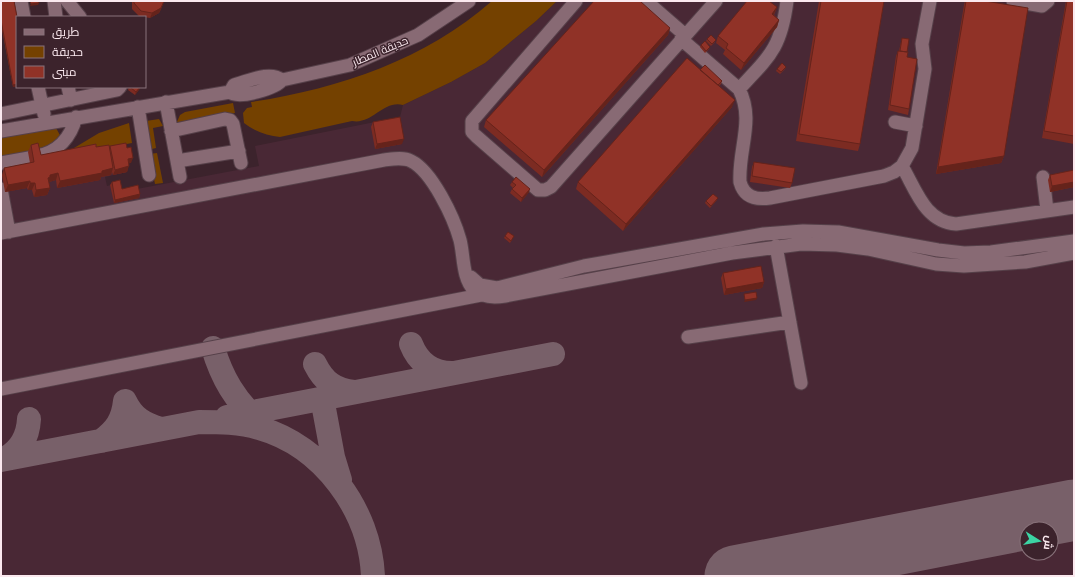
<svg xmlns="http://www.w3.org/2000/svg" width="1075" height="577" viewBox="0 0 1075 577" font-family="Helvetica,Cairo,sans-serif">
	<rect width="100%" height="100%" fill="#3c232c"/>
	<path fill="#492835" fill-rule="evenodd" d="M557 1H1074V576H1L2 175 31 169 131 163 126 164 127 172 105 177 107 186 119 183 121 192 259 166 255 146 400 117 403 105 451 82 485 63 536 21ZM1027 529H1051V553H1027Z"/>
	<path fill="#744100" d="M492 1H557L536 21 485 63 451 82 403 105C383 100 372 125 352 121L280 137C267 136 254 131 244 123L243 113 247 108 252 107 251 102C338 89 425 60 492 1Z
		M233 103 235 113 176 124 180 115 185 112Z
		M159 119 163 126 153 128 156 148 148 150 146 121Z
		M129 123 132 143 59 157 99 133Z
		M56 128 61 137 53 147 1 157V136Z
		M157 153 163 183 155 184 149 154Z"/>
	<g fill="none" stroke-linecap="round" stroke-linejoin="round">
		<path stroke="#786069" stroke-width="24" d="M411 344C418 362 432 373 452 373
			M213 348C222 378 235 400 258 421
			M315 364C324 382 335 390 354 392
			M322 398 333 457 340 480
			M227 417 553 354
			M101 441C116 430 123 420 125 401 133 418 144 424 161 429
			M4 459C20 451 28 437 29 419
			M1 460 199 422C219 422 240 422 259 428 323 446 370 510 373 576
			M771 569 783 571 792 576
			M805 576 816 563 827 559"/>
		<path stroke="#786069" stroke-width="61" d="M735 576 1074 510"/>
		<g stroke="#564049" stroke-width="15">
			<path id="minor" d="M21 1 24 17
				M54 1 56 17
				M67 1 80 17
				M576 1 472 121V132L476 136 538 190H545L551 187 716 1
				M646 1 685 35
				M1013 1 1042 6 1048 1
				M681 39 739 89C755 120 738 149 740 182 744 197 756 200 770 198L884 176 894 172 902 166 912 148 925 69 922 44 930 1
				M38 87 44 114
				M68 87 71 100
				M739 89C770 56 781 48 787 1
				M230 92 234 85 237 84C251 80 270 71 282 80
				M166 102 180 177
				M138 107 149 175
				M1 114 117 90 120 87
				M895 122 916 126
				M1 131 230 92C238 100 276 88 282 80L350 65 418 35 469 1
				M171 131 225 119 230 120 233 124 241 163
				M37 156C58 152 71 137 76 117
				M177 161 239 151
				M1 163 29 158
				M902 166C916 190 925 222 956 224L1074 207
				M1043 177 1047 210
				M1 189 9 232
				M1 233 384 160C393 159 403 157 411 161 432 171 454 218 460 240 464 255 462 278 474 290 483 298 494 298 505 296L732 253 801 244 837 245 868 249 936 264 964 266 1025 262 1074 253
				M776 246 801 383
				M471 277 480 285 497 288 584 266 618 260 764 234 803 231 838 232 938 250 964 253 991 252 1074 241
				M688 337 790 322
				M1 389 481 295"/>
		</g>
		<use href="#minor" stroke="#886a74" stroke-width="13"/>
	</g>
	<path fill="#7c2b22" d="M1 1 17 86 13 87 1 25Z
		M132 1H164L161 9 159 13 150 18 139 16 132 9Z
		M819 1H884L860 144 858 151 796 141Z
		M965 1H985L1004 156 1001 163 936 174 964 5Z
		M1066 1H1074V144L1042 138Z
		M777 7 774 15 779 20 777 27 741 70 723 54 725 50 716 43 718 36Z
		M670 28 668 35 542 177 484 127 486 120Z
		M902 38 907 57 909 109 908 115 888 110 896 56 898 51H899L901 42Z
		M707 39 715 42 711 46 706 41Z
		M701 45 710 47 709 49 705 53 700 47Z
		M786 67 785 69 780 74 776 71 777 69Z
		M700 70 722 81 721 84 719 86 732 107 623 231 576 189 578 182Z
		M129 87H141L135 95 128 90Z
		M373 122 402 144 375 149 371 127Z
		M31 145 41 155 96 147 109 148 110 146 131 163H129L127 172 113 175 112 172 111 175 101 177 100 180 57 188 56 180 49 182 50 188 47 195 34 197 32 190H28L27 188 5 192 2 175 4 168 30 163 28 152Z
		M754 162 792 183 790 188 750 182 752 167Z
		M1074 170V187L1050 192 1048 180 1050 175Z
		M112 182 122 189 140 194 139 198 114 203 110 185Z
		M512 182 529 192 521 202 510 193 512 189 513 188 510 185Z
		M717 200 710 208 705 203 706 201Z
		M505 236H514L510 243 504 238Z
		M723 273 764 282 762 288 724 295 721 278Z"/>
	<path fill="#65231b" d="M39 3 38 5 30 6 31 4Z
		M163 3 161 9 159 13 150 18 152 13Z
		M777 7 774 14 769 21 772 14Z
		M779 20 777 27 741 70 744 63Z
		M670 28 668 35 542 177 544 170Z
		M17 84V86L13 87V85Z
		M140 87H141L135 95 136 92Z
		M735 100 732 107 623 231 626 224Z
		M404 139 402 144 375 149 377 144Z
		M1004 156 1001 163 936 174 938 167Z
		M133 158 131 163 126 164 128 159Z
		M129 166 127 172 113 175 115 170Z
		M113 168 111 175 101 177 100 180 57 188 60 181Z
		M58 173 56 180 49 182 48 178 50 175Z
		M30 181 27 188 5 192 8 185Z
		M1074 182V187L1050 192 1052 186Z
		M30 183H35L32 190H28Z
		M50 188 47 195 34 197 36 190Z
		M530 189 529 192 521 202 522 198Z
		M140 194 139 198 114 203 115 200Z
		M764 282 762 288 724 295 726 289Z
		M757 298 756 300 744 302 745 300Z"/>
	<path fill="#903227" stroke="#65231b" d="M1 1H14L17 17V84L13 85 1 20Z
		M30 1H38L39 3 31 4Z
		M134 1H164L161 8 152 13 141 11 134 3Z
		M594 1H640L670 28 544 170 486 120Z
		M747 1H769L777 7 772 14 779 20 744 63 726 48 728 44 718 36Z
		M821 1H884L860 144 799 134Z
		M966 1H985L1028 8 1004 156 938 167Z
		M1067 1H1074V136L1044 131Z
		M711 35 716 40 712 44 707 39Z
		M902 38 909 39 907 52 900 51Z
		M705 41 710 47 706 51 701 45Z
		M898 51 908 52 907 57 917 59 909 109 890 105Z
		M687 58 735 100 626 224 578 182Z
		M782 63 786 67 781 72 777 69Z
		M705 65 722 81 718 85 700 70Z
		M130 87H140L136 92Z
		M400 117 404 139 377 144 373 122Z
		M38 143 41 155 96 144V147L109 145 113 168 102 171V173L60 181 58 173 50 175V177L48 178 50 188 36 190 35 183H30V181L8 185 4 168 34 162 31 145Z
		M126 143 127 148 131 147 133 158 128 159 129 166 115 170 110 146Z
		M754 162 795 168 792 183 752 176Z
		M1074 170V182L1052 186 1050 175Z
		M516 177 530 189 522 198 512 189 516 185 512 182Z
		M120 180 122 189 138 185 140 194 115 200 112 182Z
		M713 194 718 198 711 206 706 201Z
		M508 232 514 236 511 241 505 236Z
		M761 266 764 282 726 289 723 273Z
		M756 292 757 298 745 300 744 294Z"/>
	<g text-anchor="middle" stroke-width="3" stroke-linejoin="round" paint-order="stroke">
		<g font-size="11" fill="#fbe9ef" stroke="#3c232c">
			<text transform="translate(380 51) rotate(-23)" y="4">حديقة المطار</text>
		</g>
	</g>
	<rect width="1075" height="577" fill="none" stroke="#fbe9ef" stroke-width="4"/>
	<rect x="16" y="16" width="130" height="72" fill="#3c232c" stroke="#88727a"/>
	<rect x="24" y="29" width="20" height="6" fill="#886a74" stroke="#88727a"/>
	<text x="52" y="36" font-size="12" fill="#fbe9ef">طريق</text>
	<rect x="24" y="46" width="20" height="12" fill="#744100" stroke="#88727a"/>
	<text x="52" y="56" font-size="12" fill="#fbe9ef">حديقة</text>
	<rect x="24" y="66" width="20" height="12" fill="#903227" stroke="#88727a"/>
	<text x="52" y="76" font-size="12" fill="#fbe9ef">مبنى</text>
	<g transform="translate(1039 541) rotate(101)"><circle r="19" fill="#3c232c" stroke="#88727a"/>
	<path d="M0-3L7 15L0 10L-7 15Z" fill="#3cd4a4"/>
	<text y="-6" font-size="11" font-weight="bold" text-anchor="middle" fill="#fbe9ef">ش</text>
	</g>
</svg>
